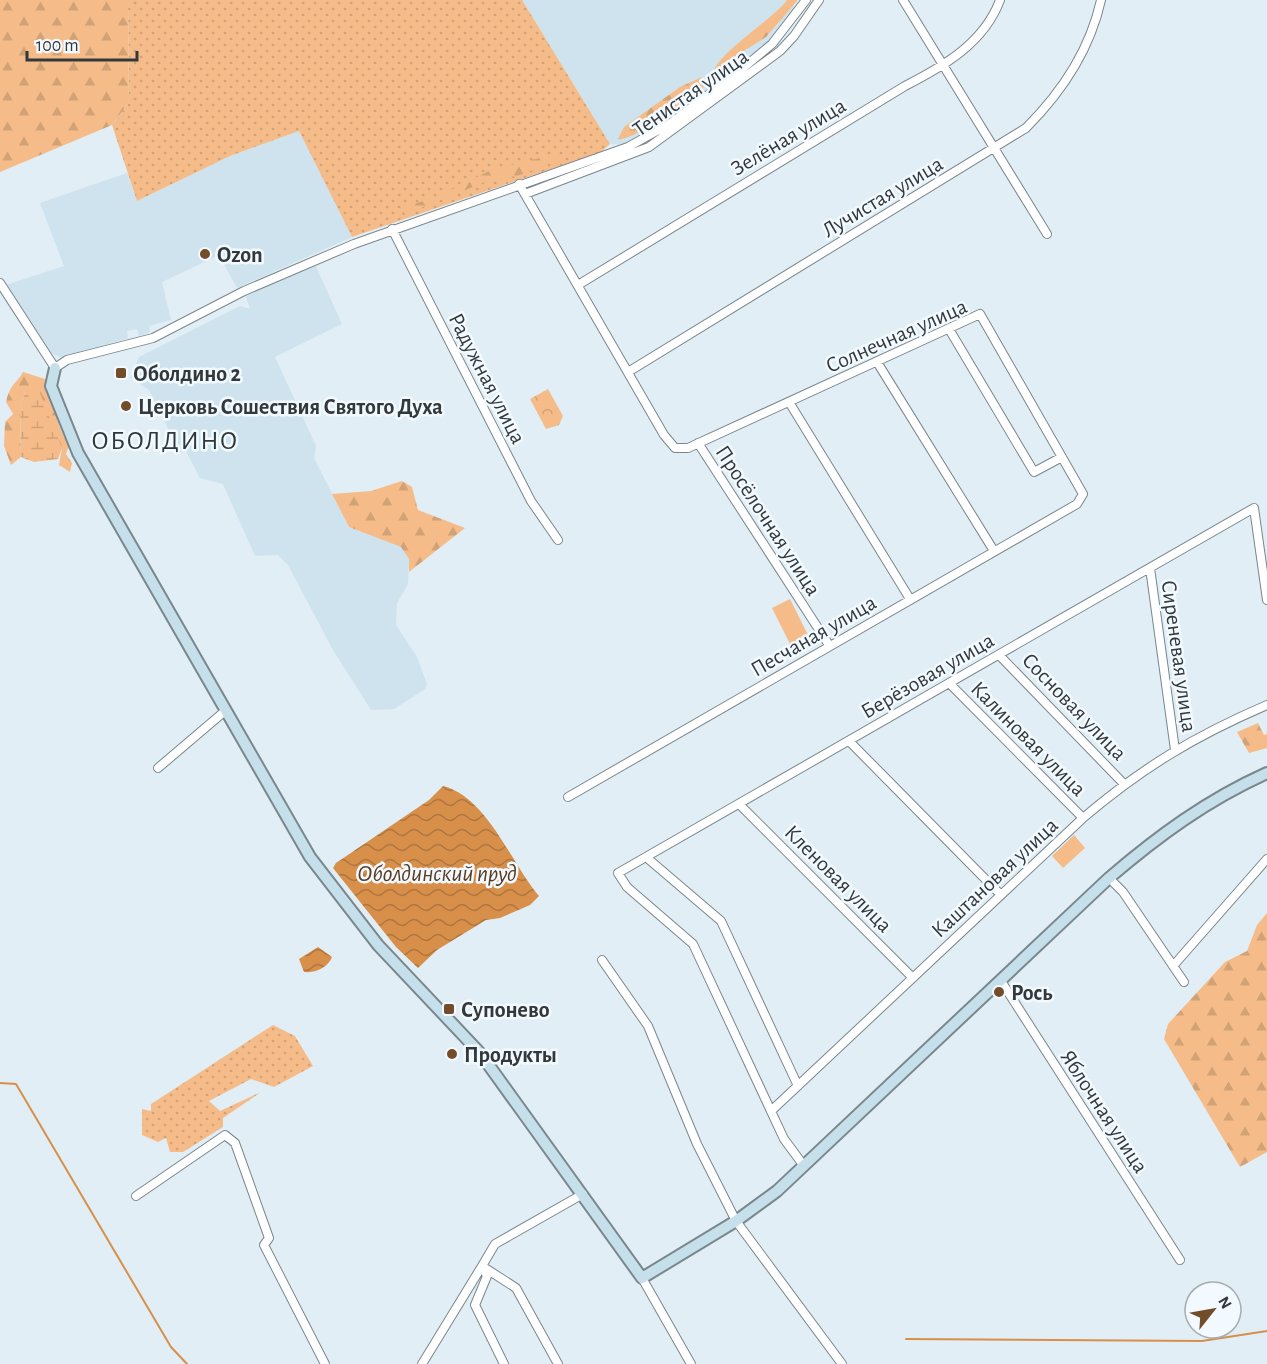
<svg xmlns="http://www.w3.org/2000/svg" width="1267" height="1364" viewBox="0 0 1267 1364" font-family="'Alegreya Sans',sans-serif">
	<defs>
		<pattern id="grass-dots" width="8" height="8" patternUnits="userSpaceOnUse" patternTransform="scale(1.5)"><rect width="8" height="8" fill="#f5bc89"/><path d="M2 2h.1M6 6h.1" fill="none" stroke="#d2a277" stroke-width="1.8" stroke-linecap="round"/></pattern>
		<pattern id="forest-firs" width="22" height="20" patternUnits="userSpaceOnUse" patternTransform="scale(1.5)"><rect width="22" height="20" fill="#f5bc89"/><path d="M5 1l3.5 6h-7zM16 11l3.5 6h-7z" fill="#d2a277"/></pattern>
		<pattern id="wetland-marsh" width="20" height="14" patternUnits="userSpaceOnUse" patternTransform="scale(1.5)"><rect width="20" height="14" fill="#f5bc89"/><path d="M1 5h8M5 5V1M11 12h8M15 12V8" fill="none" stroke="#d2a277"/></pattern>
		<pattern id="park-crowns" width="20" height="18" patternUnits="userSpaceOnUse" patternTransform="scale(1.5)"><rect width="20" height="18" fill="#f5bc89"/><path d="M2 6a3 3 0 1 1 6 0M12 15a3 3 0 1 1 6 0" fill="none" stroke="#d2a277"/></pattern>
		<pattern id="water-waves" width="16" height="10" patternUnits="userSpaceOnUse" patternTransform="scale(1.5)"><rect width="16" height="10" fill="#d78f4a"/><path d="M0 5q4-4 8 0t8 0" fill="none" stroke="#af763f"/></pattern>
	</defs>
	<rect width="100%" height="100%" fill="#e1eef5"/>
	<path fill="#cee3ee" d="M522 0H790L796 10 769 42 734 72 669 120 626 145 610 144Z
		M299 131 352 237 237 288 219 255 162 282 171 320 149 326 150 332 139 336 137 329 127 331 128 338 62 358 48 351 6 285 64 266 40 203 127 173 137 201 230 156Z
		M313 260 342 324 275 357 316 446 314 458 349 527 401 547 409 559 408 584 397 603 396 625 417 657 427 684 425 689 394 709 371 710 333 650 288 565 278 555 255 556 223 484 200 478 186 451 180 453 149 390 130 378 139 357 240 306 250 309 244 291Z"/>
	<path fill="url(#grass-dots)" d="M128 0H522L610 144 601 152 352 237 299 131 230 156 137 201 112 125 129 102Z
		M273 1025 295 1036 313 1066 274 1087 251 1079 209 1101 220 1111 261 1092 223 1118V1127L183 1152H170L166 1138 158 1142 142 1135V1109L151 1111V1104Z"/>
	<path fill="url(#forest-firs)" d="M0 0H128L129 102 112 125 0 172Z
		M787 0H798L766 37 742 52 713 76C710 58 776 17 787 0Z
		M702 77 705 85C697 97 632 142 618 139L624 127 680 87Z
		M555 154 562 159 517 176 490 180 403 215 395 210 439 196 489 171Z
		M23 372 45 379 49 394 55 401C55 417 60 432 69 445L66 454 72 463 70 472 59 465 62 448 25 392 20 407 21 457 11 465 4 446 5 422 13 414 6 402C11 382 15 386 23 372Z
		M402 481 412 487 418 510 465 528 409 572V559L401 547 349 527 332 494 371 491Z
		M1258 723 1264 735 1267 734V748L1249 753 1237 732Z
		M1267 913V1152L1240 1167 1164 1039 1168 1024 1225 962 1247 951 1257 925Z"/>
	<path fill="url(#wetland-marsh)" d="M25 392 40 393 62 448 58 459 34 462 21 457 20 407Z"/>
	<path fill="url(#park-crowns)" d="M548 389 563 416 559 425 546 429 530 399Z"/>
	<path fill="#f5bc89" d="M790 599 809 637 791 646 772 608Z
		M1074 835 1085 848 1063 868 1052 856Z"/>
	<path fill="url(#water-waves)" d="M443 786C487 797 511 863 539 896L530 905 500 918 486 920 437 950 418 968 396 947 333 868 336 863 429 800Z
		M318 947 332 957C328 968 315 973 304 972L299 959Z"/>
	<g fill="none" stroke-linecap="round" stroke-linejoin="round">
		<path stroke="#d78f4a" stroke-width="2" d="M0 1083 16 1084 171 1347 187 1364
			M906 1339 1202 1341 1267 1331"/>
		<g stroke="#7a878d" stroke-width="10">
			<path id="street" d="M903 0 1047 234
				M519 184 664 435 675 448H688L980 314 1083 494 1077 504 568 797
				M525 194 649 147 780 51 794 36 819 0
				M392 229 531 501 558 540
				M0 283 55 368 67 360 153 338 244 291 354 244 628 147 671 123 736 74 772 44 806 0
				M578 285 905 86C944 66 984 43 1000 0
				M949 329 1034 472 1062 457
				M877 362 994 551
				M628 372 1026 128C1062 92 1090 50 1101 0
				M789 402 910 599
				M698 443 829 645
				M1150 568 1175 750
				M999 655 1124 784
				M949 683 1083 818
				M849 741 1001 895
				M158 768 225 711
				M739 804 913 978
				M646 857 721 921 798 1086
				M1109 878 1123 892 1184 982
				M602 960 648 1026 697 1144 736 1221 842 1364
				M1173 966 1267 859
				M1001 981 1180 1260
				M771 1111 1083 818C1143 767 1195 736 1267 705
				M804 1166 784 1139 693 944 627 887 618 873 1254 508 1267 600
				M136 1196 225 1135 235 1143 269 1238 264 1245 325 1364
				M642 1278 691 1364
				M422 1364 482 1266 516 1288 558 1364
				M504 1364 475 1305 487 1276 482 1266 495 1244 583 1194"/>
		</g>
		<g stroke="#7a878d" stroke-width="14">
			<path id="secondary" d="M55 368 51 386 78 453 310 857 378 945 480 1053 642 1278 736 1221 777 1191 1109 878C1158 836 1207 800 1267 773"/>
		</g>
		<use href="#street" stroke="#fff" stroke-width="8"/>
		<use href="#secondary" stroke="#c6e0eb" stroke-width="10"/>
	</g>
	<g fill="#734d2a" stroke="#f2faff" stroke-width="2">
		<circle cx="205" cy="254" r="6"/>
		<rect x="115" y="367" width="12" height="12" rx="3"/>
		<circle cx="126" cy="406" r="6"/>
		<circle cx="999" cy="992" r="6"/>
		<rect x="443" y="1003" width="12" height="12" rx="3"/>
		<circle cx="452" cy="1054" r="6"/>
	</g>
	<g text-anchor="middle" stroke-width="5" stroke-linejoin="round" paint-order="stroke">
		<g font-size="22" fill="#33393b" stroke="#f2faff">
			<text transform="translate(690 92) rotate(-35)" y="8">Тенистая улица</text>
			<text transform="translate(788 136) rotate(-31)" y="8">Зелёная улица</text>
			<text transform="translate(882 196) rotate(-31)" y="8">Лучистая улица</text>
			<text transform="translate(896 335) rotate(-24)" y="8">Солнечная улица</text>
			<text transform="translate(488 378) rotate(63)" y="8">Радужная улица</text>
			<text transform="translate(769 520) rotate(57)" y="8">Просёлочная улица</text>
			<text transform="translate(813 635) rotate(-30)" y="8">Песчаная улица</text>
			<text transform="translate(1180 656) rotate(82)" y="8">Сиреневая улица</text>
			<text transform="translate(927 675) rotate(-30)" y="8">Берёзовая улица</text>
			<text transform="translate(1075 706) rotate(46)" y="8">Сосновая улица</text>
			<text transform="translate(1029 738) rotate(45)" y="8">Калиновая улица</text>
			<text transform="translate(994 877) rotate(-43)" y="8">Каштановая улица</text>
			<text transform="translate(839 878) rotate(45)" y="8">Кленовая улица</text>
			<text transform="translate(1105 1111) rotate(57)" y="8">Яблочная улица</text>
		</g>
		<g font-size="22" font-weight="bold" fill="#33393b" stroke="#f2faff" text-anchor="start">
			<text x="217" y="262">Ozon</text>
			<text x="133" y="381">Оболдино 2</text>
			<text x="138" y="414">Церковь Сошествия Святого Духа</text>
			<text x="1011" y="1000">Рось</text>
			<text x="461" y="1017">Супонево</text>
			<text x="464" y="1062">Продукты</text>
		</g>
		<g font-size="24" font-style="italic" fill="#5b3c20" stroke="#f2faff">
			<text x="437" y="881">Оболдинский пруд</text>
		</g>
		<g font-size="26" letter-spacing="1.5" fill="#2d383d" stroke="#f2faff">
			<text x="165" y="449">ОБОЛДИНО</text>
		</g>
	</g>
	<g transform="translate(1213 1310) rotate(59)"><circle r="28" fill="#f2faff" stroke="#a6adb1" stroke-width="1.5"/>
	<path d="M0-4.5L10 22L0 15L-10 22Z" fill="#734d2a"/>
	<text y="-9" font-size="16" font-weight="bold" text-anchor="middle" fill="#33393b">N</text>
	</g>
	<path d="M27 51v9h110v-9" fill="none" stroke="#33393b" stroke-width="3"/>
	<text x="36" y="51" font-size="18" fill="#33393b" stroke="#f2faff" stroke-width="4.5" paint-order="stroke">100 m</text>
</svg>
